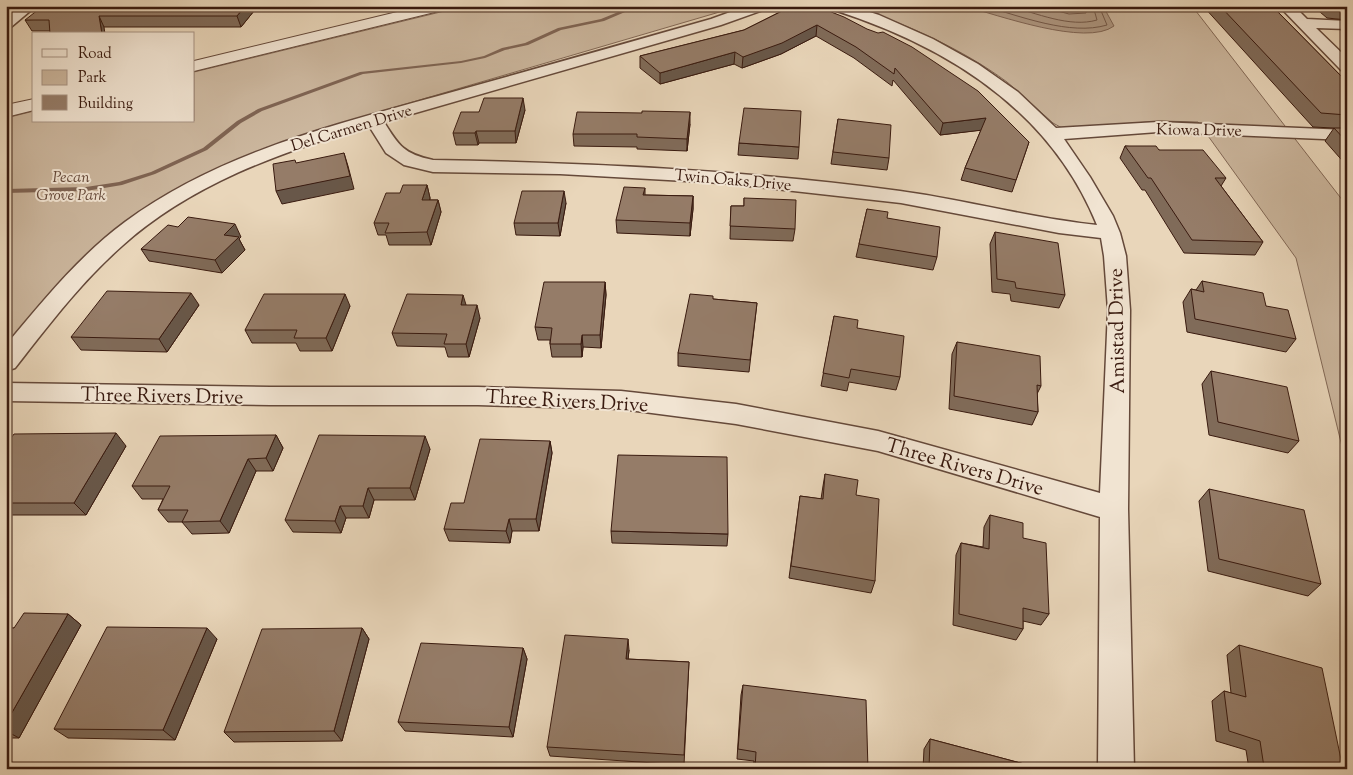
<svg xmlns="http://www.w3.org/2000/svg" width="1353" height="775" viewBox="0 0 1353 775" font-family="'Sorts Mill Goudy',serif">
	<rect width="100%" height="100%" fill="#e9d6ba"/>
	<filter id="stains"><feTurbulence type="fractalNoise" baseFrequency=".004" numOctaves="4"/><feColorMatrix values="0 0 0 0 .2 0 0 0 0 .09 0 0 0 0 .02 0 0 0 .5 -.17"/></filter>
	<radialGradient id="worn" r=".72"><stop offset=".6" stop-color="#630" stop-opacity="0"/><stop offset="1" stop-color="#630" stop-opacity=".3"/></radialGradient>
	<path fill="#cbb69d" stroke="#826856" d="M465 6H740L314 131 234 161 208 173 93 249 55 287 6 344V118L34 111V121H194V72Z
		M851 6H1192L1347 206V467L1296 258 1198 122 1162 121 1062 128 1053 123C1038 110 1023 95 1007 82 964 50 903 22 851 6Z"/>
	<path fill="#ad9680" stroke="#7f6453" d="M964 6H1103L1114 26C1086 47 998 15 964 6Z"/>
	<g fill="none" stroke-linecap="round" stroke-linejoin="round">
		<path stroke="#735848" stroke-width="1" d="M984 6C1020 16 1070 36 1107 25L1099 6
			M1009 6C1036 13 1070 28 1097 20L1093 6
			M1039 6 1069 14 1086 13V6"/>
		<path fill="#7f6453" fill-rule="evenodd" d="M633 6H639L604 21 561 30 528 45 505 50 485 58 461 63 363 74 262 111 241 123 207 150 155 174 122 185 86 191 6 193V189L86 187 119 182 151 172 203 148 237 121 258 109 360 72 461 61 484 56 502 48 525 43 558 28 601 19Z"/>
		<g stroke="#65493a" stroke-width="3">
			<path id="minor" d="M20 6H36L11 27 6 28V17Z
				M747 6H768L766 9 721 25 384 122C399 146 404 154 433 160 589 163 745 170 900 191 966 200 1030 218 1097 225 1050 109 945 45 831 9L829 6H851L879 15 933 39 978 64 1018 92 1056 128 1158 122 1347 130V140L1158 132 1064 139 1090 177 1113 216 1120 233 1126 256 1130 310 1128 509 1134 769H1098L1100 517 878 451 736 424 621 409 478 405H270L6 401V383L270 387H478L621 391 736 404 878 431 1100 493 1108 310 1104 256 1101 238 1059 233 901 203 722 183 560 174 433 172 404 165 386 153 369 126C281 152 191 184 122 246 81 282 48 326 15 368L6 371V345C43 301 79 256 125 222 217 154 330 126 438 96 529 71 620 45 711 19Z
				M1279 6H1294L1307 19 1347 21V29L1316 28 1347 58V72L1341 70Z"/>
		</g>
		<g stroke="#65493a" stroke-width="2">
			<path id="tertiary" d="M422 6H450L447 9 194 71V61Z
				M34 99V110L6 117V105Z"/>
		</g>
		<use href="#minor" fill="#f1e4d2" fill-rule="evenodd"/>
		<use href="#tertiary" fill="#f1e4d2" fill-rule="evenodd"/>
	</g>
	<path fill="#806b59" stroke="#391a0f" d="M258 6 241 27H104L49 31H32L25 20Z
		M782 6H816L1029 142 1012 192 961 180 965 168 981 130 940 135 893 80 892 86 854 58 816 36 781 54 742 68 734 64 660 84 640 68V56L744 30 782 11Z
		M1203 6H1272L1347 82V166L1325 141 1334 128 1313 127Z
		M1313 6H1347V20L1327 18Z
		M1347 21V36L1341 31Z
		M525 110 516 143H479L478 145H456L453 133 479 112Z
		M642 113 690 124 687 151 637 149V147L574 146 573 134Z
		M838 119 889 158 887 170 831 164Z
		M739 143 799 147 798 159 738 155Z
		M1125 146 1159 150 1226 178 1221 186 1263 242 1255 255 1184 253 1145 190H1142L1120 158Z
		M427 185 430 198V200H438L441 212 431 245H389L386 235H378L374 223 400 193Z
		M645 188V195L693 196V209L690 236 617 233 616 220Z
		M744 198 795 229 793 241 730 239 731 206H744Z
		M566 203 560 236 516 235 514 223Z
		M867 209 887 218 937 257 933 270 856 257Z
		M995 232 1065 295 1059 308 1011 301 1010 294 992 292 990 244Z
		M241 237 239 239 245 250 222 273 149 261 141 249Z
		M1202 281 1266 306 1296 339 1286 352 1187 332 1183 302 1191 289 1196 290Z
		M605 282 606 295 601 348 583 347 582 357H552L550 344V340H538L535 327Z
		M713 299 757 303 749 372 678 366V353Z
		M199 305 167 352 81 350 71 337Z
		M466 305 480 318 469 357H448L445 347 397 346 392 333Z
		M350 306 332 351H300L296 343H252L245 330Z
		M834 316 857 328 900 377 896 390 849 382 847 391 821 386Z
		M957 342 1041 386 1037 394 1038 412 1032 425 949 409 952 354Z
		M1211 371 1299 441 1288 453 1209 435 1202 384Z
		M276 435 283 448 273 471H256L229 533 192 534 182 522H168L158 510 163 499H142L132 486Z
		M550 441 552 453 539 531H512L510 543 449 541 444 529 464 503Z
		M6 445 126 446 86 515H6Z
		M430 449 415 500H374L369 518H346L341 533 293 532 285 520Z
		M825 474 856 495 875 581 871 593 789 578 800 496 821 499 823 486Z
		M1209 489 1321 584 1308 596 1208 571 1199 501Z
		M990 515 1023 538 1049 614 1041 625 1023 621V629L1016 640 953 625 956 555 961 543 983 547 984 527Z
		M611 531 728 534 727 546 612 543Z
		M68 614 81 625 19 738H6V628H14Z
		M362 628 369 639 342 741 234 742 224 732Z
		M217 639 175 740 68 738 54 729Z
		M1239 645 1343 769H1249L1246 750 1216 741 1212 701 1224 691 1231 693 1227 655Z
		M523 648 527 659 513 737 405 731 398 722Z
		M629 650 628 659 689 662 684 765 550 756 547 747Z
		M743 685 868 769H753L754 761 737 759 741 695Z
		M930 739 1043 769H923L924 749Z"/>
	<path fill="#685749" stroke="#391a0f" d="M245 6H258L241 27 237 16Z
		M99 16 104 27 105 34H102Z
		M817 25 816 36 781 54 742 68 743 57Z
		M735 52 734 64 660 84V73Z
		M523 98 525 110 516 143 515 131Z
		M690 112V124L687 151V139Z
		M986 118 983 130 940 135 943 123Z
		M476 131 479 143 478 145 475 133Z
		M344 153 348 166 354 189 282 204 276 191Z
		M427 185 430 198 426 212 422 200Z
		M564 191 566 203 560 236 558 223Z
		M693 196V209L690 236V223Z
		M438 200 441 212 431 245 427 232Z
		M235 224 241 237 239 239 245 250 222 273 215 260 224 235Z
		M605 282 606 295 601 348 600 335Z
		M191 293 199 305 167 352 159 339Z
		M345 294 350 306 332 351 326 338Z
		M463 295 467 308 461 305Z
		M477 305 480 318 469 357 466 344Z
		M582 335 583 347 582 357 581 344Z
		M116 433 126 446 86 515 74 503Z
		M276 435 283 448 273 471 266 458Z
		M425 436 430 449 415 500 410 488Z
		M550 441 552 453 539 531 536 519Z
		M248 459 256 471 229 533 220 521Z
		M368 488 374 500 369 518 363 506Z
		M340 506 346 518 341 533 335 521Z
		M509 519 512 531 510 543 506 531Z
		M68 614 81 625 19 738 6 731V723Z
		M207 628 217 639 175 740 163 730Z
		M362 628 369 639 342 741 334 731Z
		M628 639 629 650 627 670 626 659Z
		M523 648 527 659 513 737 509 727Z"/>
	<path fill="#957c68" stroke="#391a0f" d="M43 6H245L237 16H99L102 34H50L49 20H25Z
		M785 6H816L844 17 867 29 878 33 883 32 912 47 978 91 1029 142 1016 180 965 168 986 118 943 123 895 68 894 74 856 47 817 25 782 43 743 57 735 52 660 73 640 56 744 30 788 8Z
		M1220 6H1272L1347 82V115L1321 113Z
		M1332 6H1347V8L1333 7Z
		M484 98H523L515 131H476L475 133H453L461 112H479Z
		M744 108 801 111 799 147 739 143Z
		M642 111 690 112 687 139 637 137V134H573L577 112 642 113Z
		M838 119 891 125 889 158 833 152Z
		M1334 128H1347V142Z
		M1125 146H1156L1159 150H1203L1226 178H1215L1263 242 1192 240 1151 178H1148Z
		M344 153 350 176 276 191 273 164 295 160 296 163Z
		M403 185H427L422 200H438L427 232 385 233 389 223H374L386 193H400Z
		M624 187 645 188 643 195 693 196 690 223 616 220Z
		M522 191H564L558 223H514Z
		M744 198 796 200 795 229 730 226 731 206H744Z
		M867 209 888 212 887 218 940 227 937 257 859 244Z
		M188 217 235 224 224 235 239 237 215 260 141 249 168 225 178 227Z
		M995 232 1058 243 1065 295 1016 288 1015 282 997 279Z
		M1202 281 1263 293 1266 306 1288 310 1296 339 1195 319 1191 289 1204 292Z
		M544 282H605L600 335H582L581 344H550L552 328 535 327Z
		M107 291 191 293 159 339 71 337Z
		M264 294H345L326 338H294L297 330H245Z
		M407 294 463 295 461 305H477L466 344H444L447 334 392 333Z
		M690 294 713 296V299L757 303 750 360 678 353Z
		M834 316 858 320 857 328 904 336 900 377 851 369 849 378 823 373Z
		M957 342 1040 356 1041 386 1037 385 1038 412 954 396Z
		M1211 371 1287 387 1299 441 1218 422Z
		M116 433 74 503H6V445L14 434Z
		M276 435 266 458 248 459 220 521 182 522 188 510H158L170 486H132L160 436Z
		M319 435 425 436 410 488H368L363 506H340L335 521 285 520Z
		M480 439 550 441 536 519H509L506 531 444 529 451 503H464Z
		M618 455 727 457 728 534 611 531Z
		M825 474 858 480 856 495 879 499 875 581 791 566 800 496 823 499Z
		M1209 489 1304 510 1321 584 1219 559Z
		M990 515 1023 523V538L1046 543 1049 614 1023 608V629L959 614 961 543 989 549Z
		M24 613 68 614 6 723V628H14Z
		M107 627 207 628 163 730 54 729Z
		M362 628 334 731 224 732 262 629Z
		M565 635 628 639 626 659 689 662 684 755 547 747Z
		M421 643 523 648 509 727 398 722Z
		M1239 645 1322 668 1343 769H1271L1264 767 1260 741 1229 731 1224 691 1246 697Z
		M743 685 866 700 868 769H755L756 752 738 749Z
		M930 739 1043 769H929Z"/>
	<g text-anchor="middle" stroke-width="4" stroke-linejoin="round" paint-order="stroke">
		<g font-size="16" fill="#391a0f" stroke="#f1e4d2">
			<text transform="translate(351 127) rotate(-17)" y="6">Del Carmen Drive</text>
			<text transform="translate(1199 129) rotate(1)" y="6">Kiowa Drive</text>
			<text transform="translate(733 179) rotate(5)" y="6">Twin Oaks Drive</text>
		</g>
		<g font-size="16" font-style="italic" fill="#65493a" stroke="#f1e4d2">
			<text x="71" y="182">Pecan<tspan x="71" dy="18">Grove Park</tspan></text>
		</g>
		<g font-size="20" fill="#391a0f" stroke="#f1e4d2">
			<text transform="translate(1116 331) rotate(-91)" y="7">Amistad Drive</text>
			<text transform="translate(162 395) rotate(1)" y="7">Three Rivers Drive</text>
			<text transform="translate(567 400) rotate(3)" y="7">Three Rivers Drive</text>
			<text transform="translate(965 466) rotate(16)" y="7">Three Rivers Drive</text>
		</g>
	</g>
	<rect width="1353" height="775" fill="none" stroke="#e9d6ba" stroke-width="25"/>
	<rect x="8" y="8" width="1338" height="760" fill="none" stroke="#391a0f" stroke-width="2.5"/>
	<rect x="12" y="12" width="1328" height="750" fill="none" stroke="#391a0f"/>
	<rect x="32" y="32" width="162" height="90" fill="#f1e4d2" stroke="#a79384"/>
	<rect x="42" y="49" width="25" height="8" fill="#f1e4d2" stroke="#a79384"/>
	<text x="78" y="58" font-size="15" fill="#391a0f">Road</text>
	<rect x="42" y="70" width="25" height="15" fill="#cbb69d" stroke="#a79384"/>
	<text x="78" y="82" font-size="15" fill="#391a0f">Park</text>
	<rect x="42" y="95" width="25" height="15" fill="#957c68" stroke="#a79384"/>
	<text x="78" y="108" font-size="15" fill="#391a0f">Building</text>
	<rect width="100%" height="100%" filter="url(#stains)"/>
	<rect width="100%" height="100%" fill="url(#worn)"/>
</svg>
